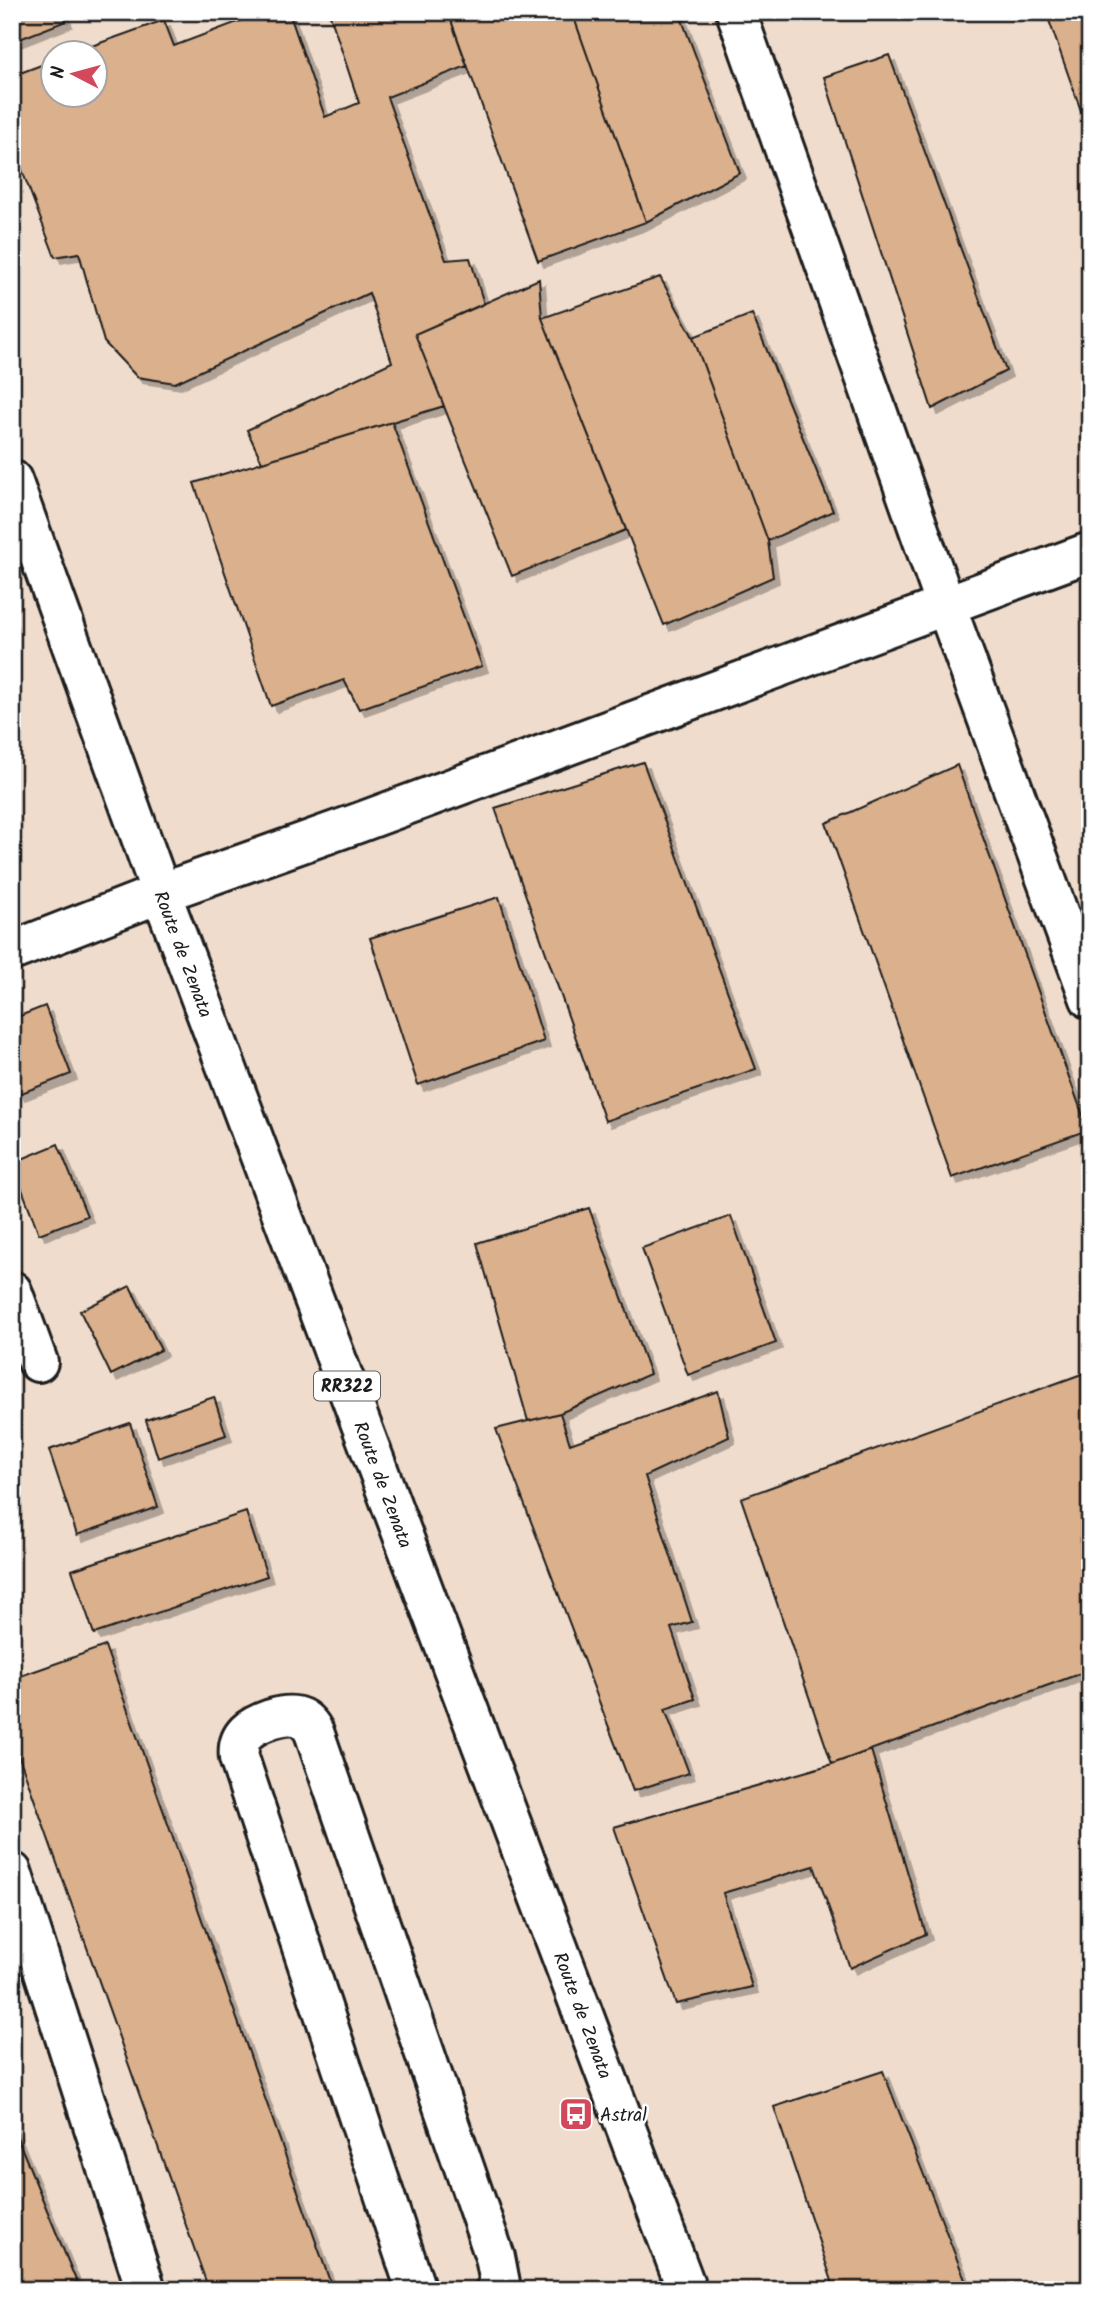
<svg xmlns="http://www.w3.org/2000/svg" width="1102" height="2302" viewBox="0 0 1102 2302" font-family="Kalam,sans-serif">
	<defs>
		<filter id="shadow"><feDropShadow dx="6" dy="6" stdDeviation="0" flood-color="#0004"/></filter>
	</defs>
	<rect width="100%" height="100%" fill="#f8efe8"/>
	<filter id="ink" filterUnits="userSpaceOnUse"><feTurbulence type="fractalNoise" baseFrequency=".0143" numOctaves="2"/><feDisplacementMap in="SourceGraphic" scale="14" xChannelSelector="R" yChannelSelector="G"/><feConvolveMatrix kernelMatrix="1 2 1 2 8 2 1 2 1" color-interpolation-filters="sRGB"/></filter>
	<g filter="url(#ink)">
		<path fill="#efdccc" fill-rule="evenodd" d="M12 12H1090V2290H12ZM52 52H94V94H52Z"/>
		<path fill="#dbb08c" stroke="#1c1c1c" stroke-width="2" filter="url(#shadow)" d="M12 12H63L66 21 12 42Z
			M264 12H289L325 117 359 103 329 12H448L467 66 387 97 446 260 470 258 484 304 415 334 444 406 262 462 247 430 392 362 369 293 175 383 137 377 104 342 79 253 55 257 12 144V76L52 61V94H94V52H75L164 20 174 46Z
			M448 12H572L646 222 538 261Z
			M572 12H679L740 173 646 222Z
			M1046 12H1090V136Z
			M889 55 1006 371 932 409 824 77Z
			M660 277 693 337 768 541 773 577 664 625 542 318Z
			M539 279 542 318 626 530 512 576 415 334Z
			M752 314 833 511 768 541 693 337Z
			M392 422 482 666 359 709 344 680 271 706 194 483Z
			M643 762 756 1069 605 1121 495 808Z
			M957 765 1088 1130 952 1178 826 823Z
			M499 897 544 1041 418 1085 370 938Z
			M45 1006 71 1074 19 1094 12 1078V1019Z
			M58 1144 87 1216 39 1234 12 1163Z
			M589 1208 650 1374 560 1413 528 1421 477 1243Z
			M731 1216 776 1343 688 1375 642 1248Z
			M130 1286 161 1350 111 1375 80 1311Z
			M1090 1371V1670L832 1764 741 1498Z
			M718 1391 729 1437 645 1476 692 1622 671 1628 695 1699 665 1709 689 1773 633 1791 496 1429 560 1413 570 1444Z
			M214 1397 226 1435 158 1458 146 1420Z
			M130 1423 158 1507 77 1535 49 1450Z
			M246 1512 267 1576 94 1634 72 1570Z
			M105 1646 333 2290H209L12 1737V1679Z
			M871 1750 926 1934 850 1968 814 1866 723 1893 752 1987 676 2004 614 1827 832 1764Z
			M883 2071 969 2290H835L774 2107Z
			M12 2125 80 2290H12Z"/>
		<g fill="none" stroke-linecap="round" stroke-linejoin="round">
			<g stroke="#1c1c1c" stroke-width="44">
				<path id="minor" d="M736 12 946 606 1090 999
					M12 951 161 893 358 823 1090 552
					M12 1291 38 1362
					M12 1872 146 2290
					M416 2290 239 1758C236 1734 251 1726 271 1719 290 1713 304 1713 314 1732L495 2257 500 2283 495 2290"/>
			</g>
			<g stroke="#1c1c1c" stroke-width="44">
				<g id="major">
					<path id="s1" d="M12 480 161 893 687 2290"/>
				</g>
			</g>
			<use href="#minor" stroke="#fff" stroke-width="38"/>
			<use href="#major" stroke="#fff" stroke-width="38"/>
		</g>
	</g>
	<defs>
		<g id="bus-square" transform="scale(1.75)"><rect x="-9" y="-9" width="18" height="18" rx="4" fill="#d1495b" stroke="#fff"/><path d="M-5-6H5V4H4V6H2V4H-2V6H-4V4H-5ZM-3.5-4V0h7V-4ZM-3.5 1.2v1.5H-2V1.2ZM2 1.2v1.5H3.5V1.2Z" fill="#fff"/></g>
	</defs>
	<g fill-rule="evenodd">
		<use href="#bus-square" x="576" y="2114"/>
	</g>
	<g text-anchor="middle" stroke-width="5" stroke-linejoin="round" paint-order="stroke">
		<rect fill="#fff" stroke="#606060" stroke-width="2" x="314" y="1371.5" width="66" height="29" rx="5"/>
		<g font-size="18" font-weight="bold" fill="#1c1c1c">
			<text x="347" y="1392">RR322</text>
		</g>
		<g font-size="19" fill="#1c1c1c" stroke="#fff">
			<text dy="7" stroke="none"><textPath href="#s1" startOffset="504">Route de Zenata</textPath></text>
			<text dy="7" stroke="none"><textPath href="#s1" startOffset="1071">Route de Zenata</textPath></text>
			<text dy="7" stroke="none"><textPath href="#s1" startOffset="1638">Route de Zenata</textPath></text>
		</g>
		<g font-size="19" fill="#1c1c1c" stroke="#fff" text-anchor="start">
			<text x="600" y="2121">Astral</text>
		</g>
	</g>
	<rect width="1102" height="2302" fill="none" stroke="#fff" stroke-width="42"/>
	<rect x="21" y="21" width="1060" height="2260" fill="none" stroke="#1c1c1c" stroke-width="2.5" filter="url(#ink)"/>
	<g transform="translate(74 74) rotate(276)"><circle r="33" fill="#ffffff" stroke="#a4a4a4" stroke-width="2"/>
	<path d="M0-5L12 26L0 18L-12 26Z" fill="#d1495b"/>
	<text y="-10" font-size="19" font-weight="bold" text-anchor="middle" fill="#1c1c1c">N</text>
	</g>
</svg>
